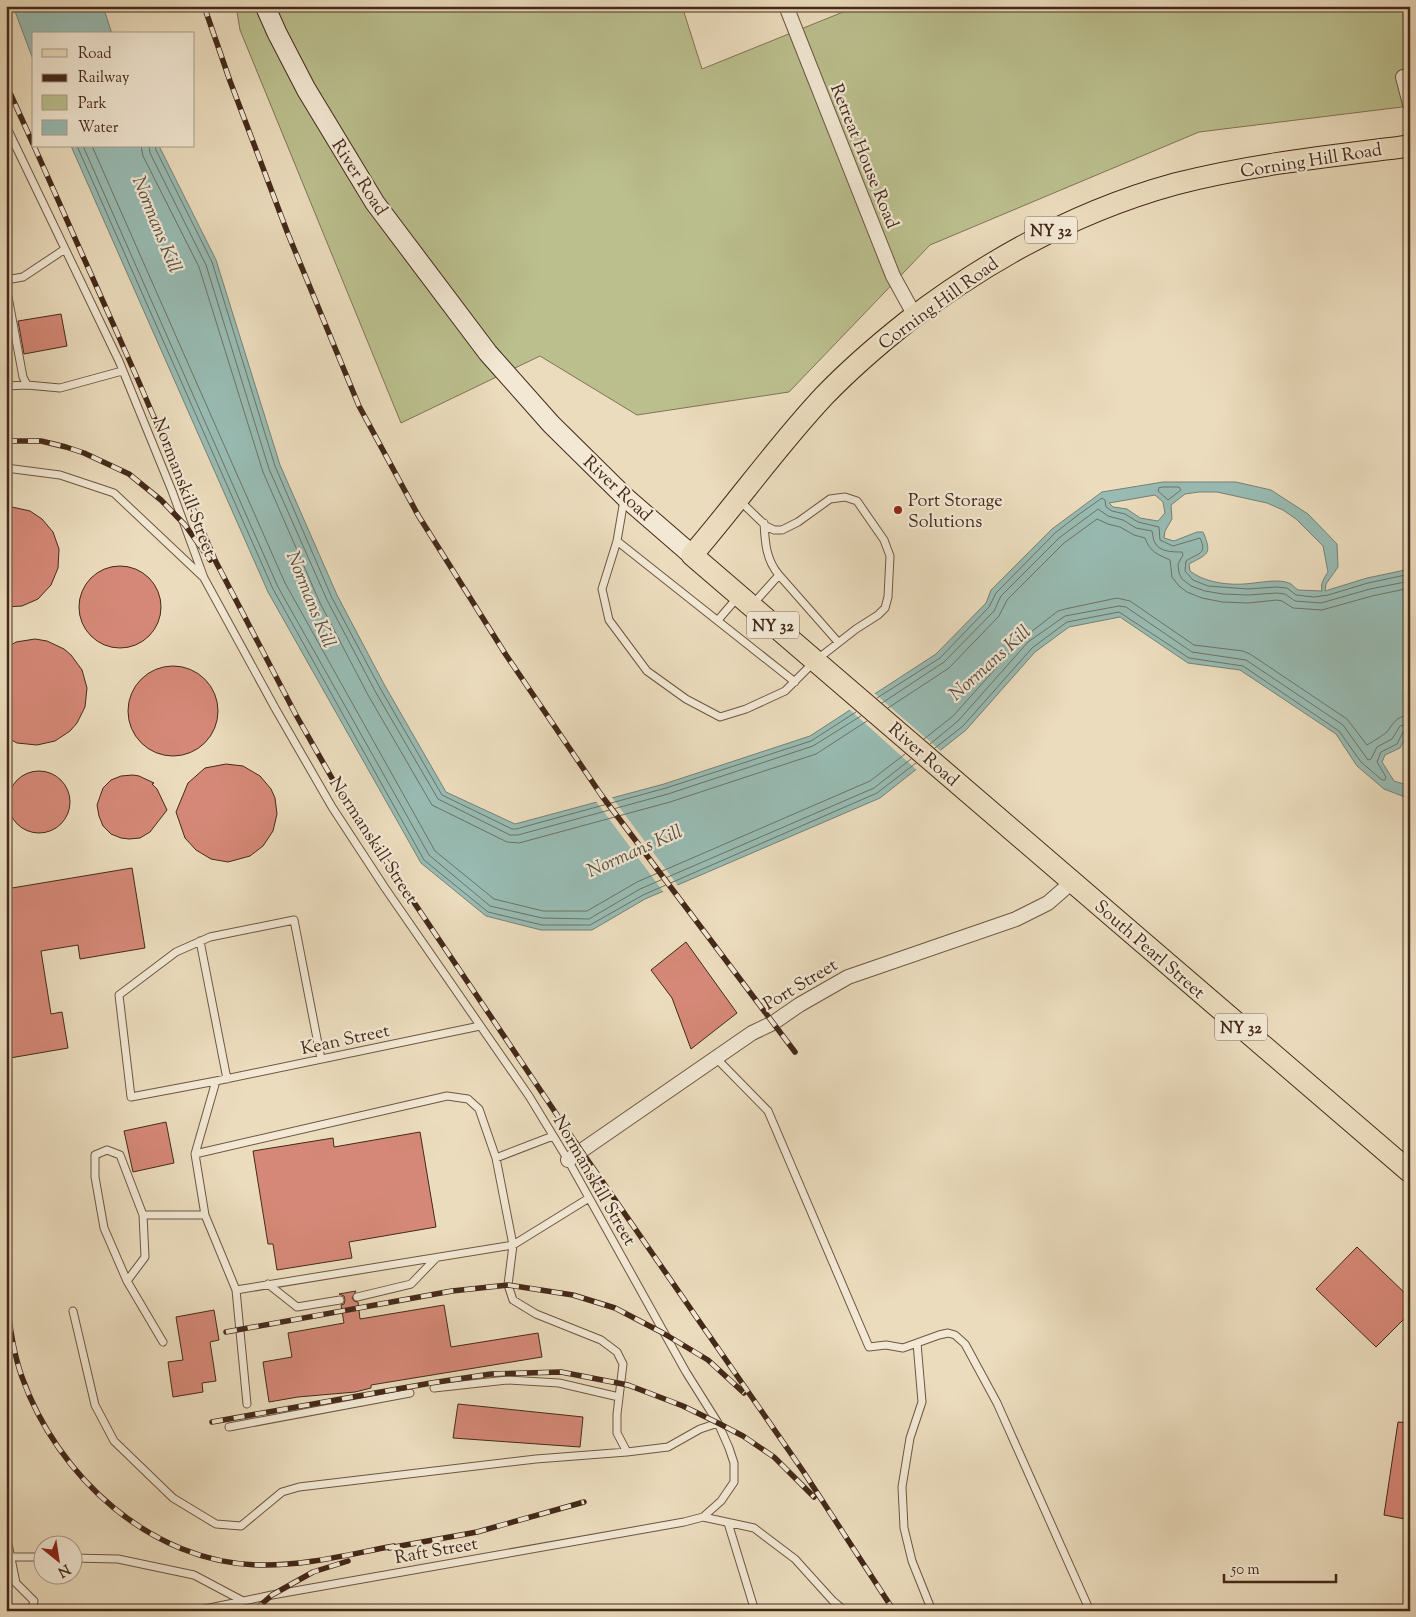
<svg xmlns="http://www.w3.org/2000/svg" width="1416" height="1617" viewBox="0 0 1416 1617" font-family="'Sorts Mill Goudy',serif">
	<rect width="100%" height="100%" fill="#ebdcbd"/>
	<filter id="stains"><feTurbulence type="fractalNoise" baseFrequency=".004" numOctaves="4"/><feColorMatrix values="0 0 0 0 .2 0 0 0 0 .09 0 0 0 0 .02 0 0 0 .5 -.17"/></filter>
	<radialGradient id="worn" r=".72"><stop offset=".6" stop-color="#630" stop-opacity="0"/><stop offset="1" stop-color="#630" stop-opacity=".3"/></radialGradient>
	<path fill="#bbbf8e" stroke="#807454" d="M236 6H682L702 69 858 6H1410V106L1199 132 930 245 789 392 637 415 540 356 401 423 240 30Z"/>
	<path fill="#98bbb3" stroke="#768175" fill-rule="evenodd" d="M13 6H103L112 34H34V62Z
		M71 146H159L216 260 280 465 337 595 385 686 446 792 515 824 664 784 810 736 936 654 986 603 991 590 1052 529 1102 492 1163 482H1236L1271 490 1308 514 1337 544 1338 567 1326 584 1325 591 1367 578 1410 569V733L1407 735 1400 748 1385 755 1382 762 1394 781 1410 786V799L1384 789 1357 766 1336 734 1240 670 1188 663 1120 617 1069 627 1035 652 966 730 880 798 645 899 592 930H541L486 916 421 863 268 592ZM1199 492H1217L1267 503 1283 510 1296 519 1323 546 1328 572C1324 578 1320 584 1322 591L1298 590C1295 588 1292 584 1289 583 1278 579 1264 582 1254 583 1233 586 1207 584 1190 571L1189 564C1207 554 1213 555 1203 532H1197L1174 541 1164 538 1165 531 1172 519 1171 505 1185 494ZM1155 495 1163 502 1165 513 1158 521 1140 518 1127 509 1113 507 1109 503Z"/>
	<path fill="#ebdcbd" d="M873 692 942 752 918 771 848 708Z
		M611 796 679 887 665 894 595 800Z"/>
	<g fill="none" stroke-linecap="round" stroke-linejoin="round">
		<path stroke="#6e7266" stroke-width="1" d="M77 146 273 589 424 860 488 912 542 925H590L643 895 877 793 916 763
			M83 146 278 587 429 855 490 906 542 918 589 919 640 889 874 788 911 759
			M92 146 285 583 435 851 494 899 543 911H587L637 882 870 781 905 754
			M141 146 143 156 199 267 263 472 320 603 368 695 432 805 507 842 519 843 670 802 816 754 867 721
			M149 146 150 153 206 265 269 469 327 600 375 691 438 799 510 835H518L668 794 813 746 861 716
			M155 146 156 150 212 262 275 466 332 598 380 688 442 795 512 829H516L666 788 811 741 856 712
			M1163 487H1179L1181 490 1168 500 1158 491 1159 488Z
			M877 698 940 658 989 607 996 593 1055 533 1078 515 1102 498 1105 500 1106 507 1112 511 1125 514 1138 522 1159 527 1160 540 1173 546 1200 538C1208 555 1197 553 1186 561L1185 571 1193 580 1208 586 1248 589 1276 587 1287 588 1296 595 1314 597 1328 595 1368 583 1410 574
			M882 703 944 662 994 611 1001 596 1059 538 1098 509 1108 516 1123 520 1136 528 1152 531C1153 535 1153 540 1155 543 1160 552 1173 552 1182 552L1183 555 1178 564 1179 573 1182 579 1191 586 1205 591 1223 594 1248 595 1277 593 1285 594 1295 601 1321 603 1370 589 1410 581
			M888 708 949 668 999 616 1007 600 1064 543 1097 519 1108 524 1120 527 1134 535 1145 538C1150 552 1157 554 1170 560L1172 577 1179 586 1187 592 1202 598 1222 602 1248 603 1277 600 1282 601 1293 608 1322 610 1372 596 1410 588
			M924 739 953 716 1022 639 1058 611 1065 609 1117 598 1130 601 1194 645 1243 651 1250 654 1347 719 1367 745C1369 744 1385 734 1387 732 1394 722 1397 716 1410 715
			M930 744 958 721 1028 642 1065 616 1119 606 1126 607 1192 652 1246 660 1343 725 1368 760 1371 759 1377 747 1392 739 1400 726 1410 723
			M935 748 963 726 1032 648 1067 622 1119 612 1189 658 1243 666 1339 731 1361 762 1382 780H1385L1386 777 1377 762 1381 752 1397 744 1403 732 1410 729"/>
	</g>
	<path fill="#d58877" stroke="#442919" d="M61 314 67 346 24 354 18 321Z
		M12 507 30 511 42 519 53 532 59 549 58 568 51 585 38 599 22 606 6 607V508Z
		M79 607a41 41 0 1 1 82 0a41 41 0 1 1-82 0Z
		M35 639 47 641 64 649 71 655 82 670 87 688 85 707 77 723 70 731 55 741 37 745 17 743 6 737V648L16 642Z
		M128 711a45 45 0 1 1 90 0a45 45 0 1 1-90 0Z
		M226 764 243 766 260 776 271 789 275 798 277 814 273 831 263 846 250 856 228 862 211 859 196 850 185 838 176 812 188 783 205 768Z
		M8 802a31 31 0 1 1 62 0a31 31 0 1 1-62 0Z
		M133 775 139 776 154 783 152 784 157 789 167 810 150 832 140 838 129 839 121 838 111 834 103 826 99 816 97 805 103 788 111 780 121 776Z
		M132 868 145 948 80 959 78 945 41 951 51 1014 62 1012 68 1048 10 1058 6 1037V889Z
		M686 942 737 1013 691 1049 672 998 651 970Z
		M166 1122 174 1163 133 1172 124 1131Z
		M420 1132 436 1227 349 1242 352 1258 277 1270 273 1244H268L253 1151 333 1138 334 1147Z
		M1357 1247 1410 1298V1313L1376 1347 1316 1289Z
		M356 1291 352 1298 354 1301 358 1302 360 1319 444 1305 451 1347 538 1333 542 1357 371 1385V1388L355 1392 298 1397 269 1402 263 1362 292 1357 288 1333 344 1323 341 1305 344 1304 345 1300 344 1296 339 1294Z
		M214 1310 219 1340 210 1342 216 1381 202 1383 203 1392 173 1397 168 1362 183 1360 176 1317Z
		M458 1404 583 1417 580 1447 453 1438Z
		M1398 1422 1410 1423V1520L1384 1515Z"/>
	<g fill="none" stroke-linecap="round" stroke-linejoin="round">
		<g stroke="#6e5642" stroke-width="9">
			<path id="service" d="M6 126 119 361 172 491 204 578 275 708 332 807 385 888 529 1096 568 1160 686 1372 718 1423 729 1448 734 1463V1482L721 1501 703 1517 684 1522 272 1595 195 1611
				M6 280 23 277 65 249
				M6 286 23 377 27 385 60 388 122 371
				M6 386 27 385
				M6 468 60 475 114 493 202 576
				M624 500 617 541 602 589 609 620 647 671 686 699 720 717 746 709 785 691 815 661 856 629 878 615 885 608 888 597 890 556 884 540 857 501 845 497 830 499 798 522 782 530H774L766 526 739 500
				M764 523C765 542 766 560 779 575
				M617 541 795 682
				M753 604 779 575 838 642
				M718 620 737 598
				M200 941 227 1079
				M321 1059 294 920 210 937 176 952 119 995 131 1097 216 1081 480 1026
				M717 1059 768 1111 869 1347 886 1345 903 1348 939 1335 948 1333 955 1335 965 1344 997 1403 1090 1611
				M216 1081 195 1154 447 1096 468 1099 479 1109 496 1158 553 1136
				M195 1154 205 1215 236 1290 513 1245 508 1285 513 1300 536 1314 601 1340 617 1352 623 1364 617 1414V1433L627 1452 668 1447 700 1429 718 1423
				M496 1158 513 1245 589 1198
				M127 1281 104 1228 95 1177V1155L107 1150 120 1155 143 1215
				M268 1284 297 1307 340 1300
				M236 1290 247 1404
				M357 1297 411 1284 436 1258
				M73 1311 95 1405 114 1441 173 1498 216 1524 241 1526 282 1492 299 1487 536 1459 627 1452
				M163 1342 127 1281 145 1257 143 1215H205
				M917 1343 922 1402 910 1438 902 1487 904 1528 912 1561 932 1611
				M434 1388 507 1380 559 1383 619 1397
				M229 1427 410 1393
				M703 1517 754 1528 795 1559 833 1601 845 1611
				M728 1523 755 1611
				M6 1534 16 1583 34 1601 31 1611
				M11 1557H42
				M72 1558 118 1559 194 1575 243 1601"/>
		</g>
		<g stroke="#6e5642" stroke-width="16">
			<path id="minor" d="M786 6 893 276 915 316
				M1403 77 1410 104
				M568 1160 752 1033 773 1023 799 1005 848 977 1016 919 1048 903 1072 882"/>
		</g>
		<g stroke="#442919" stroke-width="21">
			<path id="secondary" d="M265 6 277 33 306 89 375 203 488 353 551 424 625 497 692 555"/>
		</g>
		<g stroke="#442919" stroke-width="23">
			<path id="primary" d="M1410 146C1332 156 1252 164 1175 184 1077 211 989 259 908 321 879 344 850 369 824 396 777 446 737 503 692 555L1410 1172"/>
		</g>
		<use href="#service" stroke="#f2e8d4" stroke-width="7"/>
		<use href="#minor" stroke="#f2e8d4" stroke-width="14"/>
		<use href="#secondary" stroke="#f2e8d4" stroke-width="19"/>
		<use href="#primary" stroke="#ebdcbd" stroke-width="21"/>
		<g stroke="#442919" stroke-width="5.5">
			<path id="rail" d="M204 6 230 81 288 234 359 406 418 515 506 655 602 796 795 1052
				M6 84 34 146
				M34 146 138 380 216 562 296 715 341 794 582 1152 803 1471 894 1611
				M6 441H41L66 447 84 453 129 474 161 500 185 525 210 560
				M6 1299C10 1325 13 1352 22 1377 57 1476 151 1563 260 1565 305 1566 350 1554 394 1546
				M226 1332 452 1291 508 1285 573 1295 615 1308 663 1333 708 1360 744 1393
				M212 1422 431 1383 491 1374 561 1372 628 1385 683 1406 718 1423 743 1436 774 1457 814 1497
				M389 1548 477 1532 584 1502
				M254 1611 272 1595 313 1572 348 1561"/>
		</g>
		<use href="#rail" stroke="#f2e8d4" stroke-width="4" stroke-dasharray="11" stroke-linecap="butt"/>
	</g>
	<circle fill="#8f2418" stroke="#f2e8d4" stroke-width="2" cx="898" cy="510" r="5"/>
	<g text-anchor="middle" stroke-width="4.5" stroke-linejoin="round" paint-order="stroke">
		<g fill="#f2e8d4" stroke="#786251" stroke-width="1">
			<rect x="1025" y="216.5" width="52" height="27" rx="4"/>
			<rect x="747" y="611.5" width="52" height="27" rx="4"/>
			<rect x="1215" y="1013.5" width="52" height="27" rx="4"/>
		</g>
		<g font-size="16" font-weight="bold" fill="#442919">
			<text x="1051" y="236">NY 32</text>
			<text x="773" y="631">NY 32</text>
			<text x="1241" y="1033">NY 32</text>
		</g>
		<g font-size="18" fill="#442919" stroke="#f2e8d4">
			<text transform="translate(865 156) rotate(68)" y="6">Retreat House Road</text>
			<text transform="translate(1311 160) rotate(-9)" y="6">Corning Hill Road</text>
			<text transform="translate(360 177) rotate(57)" y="6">River Road</text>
			<text transform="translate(938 303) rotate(-36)" y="6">Corning Hill Road</text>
			<text transform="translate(185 487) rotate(69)" y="6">Normanskill Street</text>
			<text transform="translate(618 488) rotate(43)" y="6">River Road</text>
			<text transform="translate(924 754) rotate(41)" y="6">River Road</text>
			<text transform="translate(374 840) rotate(57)" y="6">Normanskill Street</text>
			<text transform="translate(1150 949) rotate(41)" y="6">South Pearl Street</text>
			<text transform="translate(800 984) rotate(-31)" y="6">Port Street</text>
			<text transform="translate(345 1039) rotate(-12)" y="6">Kean Street</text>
			<text transform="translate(595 1180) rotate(60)" y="6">Normanskill Street</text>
			<text transform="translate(436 1550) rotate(-10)" y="6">Raft Street</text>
		</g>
		<g font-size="18" fill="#442919" stroke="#f2e8d4" text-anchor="start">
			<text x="908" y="506">Port Storage<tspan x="908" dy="21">Solutions</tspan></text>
		</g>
		<g font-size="19" font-style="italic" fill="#594e40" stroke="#f2e8d4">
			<text transform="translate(158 224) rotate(68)" y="7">Normans Kill</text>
			<text transform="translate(312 599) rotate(68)" y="7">Normans Kill</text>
			<text transform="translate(989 662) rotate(-42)" y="7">Normans Kill</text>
			<text transform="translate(634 850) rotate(-24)" y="7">Normans Kill</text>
		</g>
	</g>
	<rect width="1416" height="1617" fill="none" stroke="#ebdcbd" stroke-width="25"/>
	<rect x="8" y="8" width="1401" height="1602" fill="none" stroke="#442919" stroke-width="2.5"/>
	<rect x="12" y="12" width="1391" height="1592" fill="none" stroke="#442919"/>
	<rect x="32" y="32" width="162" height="115" fill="#f2e8d4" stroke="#ac9c89"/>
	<rect x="42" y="49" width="25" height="8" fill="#ebdcbd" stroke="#ac9c89"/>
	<text x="78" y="58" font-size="15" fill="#442919">Road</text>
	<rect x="42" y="74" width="25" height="8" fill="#442919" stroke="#ac9c89"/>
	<text x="78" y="82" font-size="15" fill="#442919">Railway</text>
	<rect x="42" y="95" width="25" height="15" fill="#bbbf8e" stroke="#ac9c89"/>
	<text x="78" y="108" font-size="15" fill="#442919">Park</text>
	<rect x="42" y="120" width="25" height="15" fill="#98bbb3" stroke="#ac9c89"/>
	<text x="78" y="132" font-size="15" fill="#442919">Water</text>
	<g transform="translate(58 1560) rotate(150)"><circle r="24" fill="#f2e8d4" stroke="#ac9c89"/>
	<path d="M0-4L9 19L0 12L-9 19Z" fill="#8f2418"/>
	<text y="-8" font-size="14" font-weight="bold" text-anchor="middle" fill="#442919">N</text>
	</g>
	<path d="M1224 1574v8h112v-8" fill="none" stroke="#442919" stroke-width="2.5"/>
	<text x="1231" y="1574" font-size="15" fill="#442919" stroke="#f2e8d4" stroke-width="4" paint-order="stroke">50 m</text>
	<rect width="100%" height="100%" filter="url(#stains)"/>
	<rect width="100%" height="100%" fill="url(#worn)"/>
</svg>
